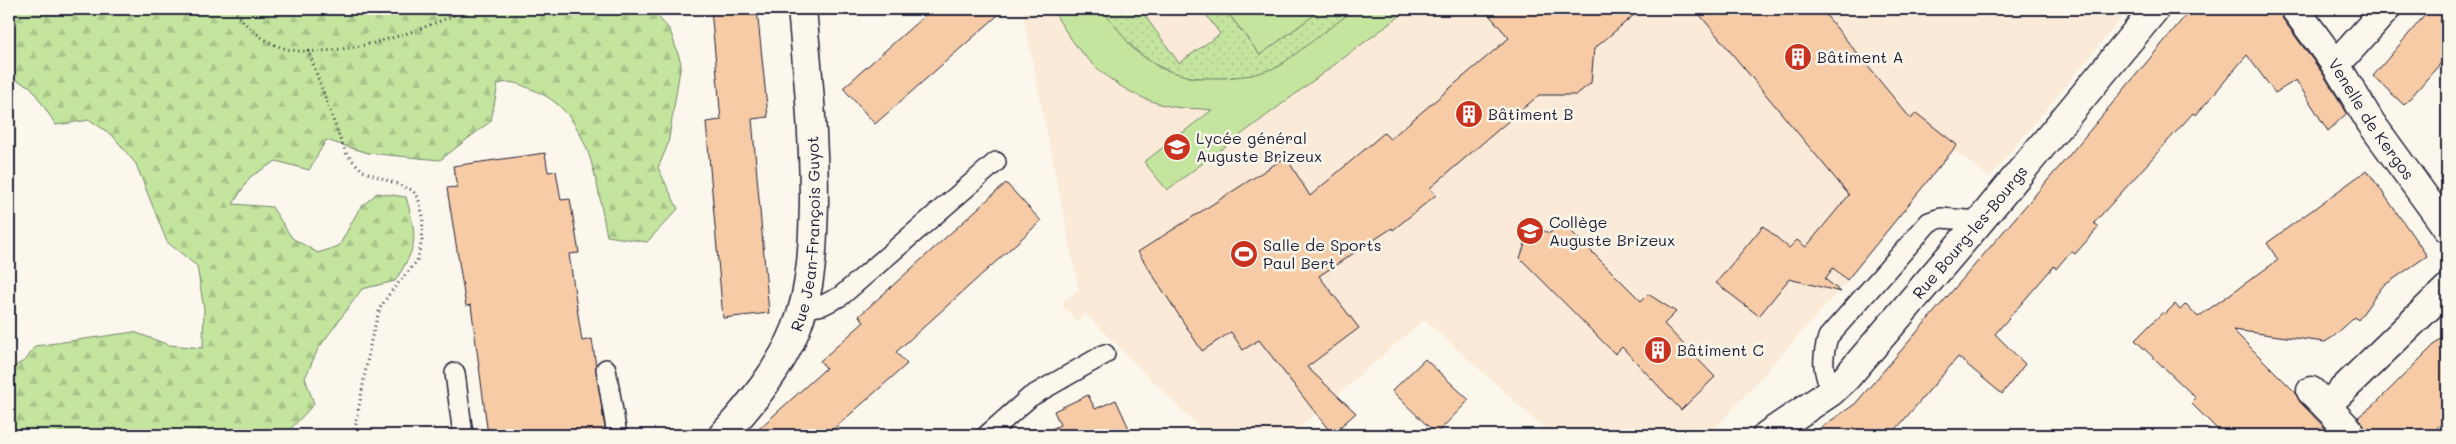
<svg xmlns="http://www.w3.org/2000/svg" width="2456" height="444" viewBox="0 0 2456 444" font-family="Mali,sans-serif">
	<defs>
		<pattern id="grass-dots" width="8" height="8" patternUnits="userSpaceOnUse" patternTransform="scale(1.25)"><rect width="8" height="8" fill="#c4e59e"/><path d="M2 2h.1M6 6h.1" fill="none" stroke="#a8c489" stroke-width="1.8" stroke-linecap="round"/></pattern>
		<pattern id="forest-firs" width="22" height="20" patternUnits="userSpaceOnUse" patternTransform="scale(1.25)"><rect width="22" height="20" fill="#c4e59e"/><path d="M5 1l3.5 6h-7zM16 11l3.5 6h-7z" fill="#a8c489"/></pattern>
	</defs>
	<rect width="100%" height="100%" fill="#fbf7ec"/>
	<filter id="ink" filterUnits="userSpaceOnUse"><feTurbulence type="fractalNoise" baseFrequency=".02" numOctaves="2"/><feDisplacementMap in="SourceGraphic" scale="10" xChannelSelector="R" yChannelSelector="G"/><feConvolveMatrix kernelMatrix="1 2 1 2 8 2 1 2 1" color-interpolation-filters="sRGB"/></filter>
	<g filter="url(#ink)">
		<path fill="#faead7" d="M1022 9H2127L2124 15 1990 177 1953 150 1845 284 1709 435H1552L1424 319 1291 435H1207L1085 313 1077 321 1061 303 1079 290Z"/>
		<path fill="url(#grass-dots)" stroke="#73846c" d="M1102 9H1140L1179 63 1220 34 1202 9H1225L1260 55 1322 9H1355C1330 28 1305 51 1279 66 1266 74 1249 76 1234 77 1170 85 1136 60 1102 9Z"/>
		<path fill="url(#forest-firs)" stroke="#73846c" d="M9 9H651L670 30 681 63 668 144 658 168 678 209 647 242 607 236C596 182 591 111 531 89 519 84 511 80 498 84L491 121 440 160 368 153 326 140 309 170 276 161 250 177 233 204 272 207 292 238 318 253 339 246 359 209 377 193 406 197C417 238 419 244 395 281L362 289 318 349 305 378 314 404 285 435H9V369L26 360 35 346 134 332 169 345 203 348 204 309 197 266 167 242 136 164 113 136 90 120 56 125 31 87 9 77Z"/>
		<path fill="#c4e59e" stroke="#73846c" d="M1053 9H1102L1134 50 1160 68 1192 78H1225L1252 75 1278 67 1355 9H1409L1167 190 1144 162 1212 110C1199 108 1186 109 1174 107 1120 98 1076 56 1053 9Z
			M1225 9H1322L1260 55Z"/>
		<path fill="#f7cba6" stroke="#22223b" d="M711 9H757L768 117 752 119 769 313 723 318 706 122 721 120Z
			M932 9H1005L875 124 843 88Z
			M1484 9H1641L1594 49 1591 83 1576 95H1539L1430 188 1436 195 1393 230 1392 228 1319 276 1359 328 1307 367 1356 413 1332 434 1259 340 1243 350 1231 332 1202 351 1138 252 1286 157 1310 196 1384 133 1390 139 1509 38Z
			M1695 9H1821L1911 119 1916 113 1957 145 1847 280 1833 268 1825 279 1841 292 1789 279 1759 316 1716 283 1763 226 1789 248 1797 240 1806 247 1849 195Z
			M2191 9H2280L2282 18 2323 74 2347 113 2328 131 2296 80 2275 93 2247 55 2196 115 2193 113 2094 223 2099 227 2075 254 2071 251 2056 269 2054 266 1995 334 2025 364 2002 394 1958 357 1891 435H1810L1855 404 2066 159Z
			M2430 9H2447V56L2404 105 2373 76Z
			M545 153 548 172 556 171 561 200 570 199 579 253 569 254 582 341 592 339 606 435H488L471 305 466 306 447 188 457 187 453 166Z
			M2367 170 2427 256 2382 287 2358 320 2355 317 2333 337 2325 342 2233 330 2296 393 2300 402 2332 435H2223L2191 403 2196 398 2135 340 2163 312 2165 314 2175 304 2180 310 2186 304 2198 317 2278 260 2267 243Z
			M1006 183 1041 221 896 352 907 364 827 435H752L826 368 820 361 864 322 859 316Z
			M1562 222 1641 301 1648 294 1676 312 1664 324 1715 377 1681 410 1622 347 1615 354 1520 258 1531 227 1550 233Z
			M2447 332V418L2430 435H2370L2358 417 2377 402Z
			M1425 359 1469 400 1436 434 1392 391Z
			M1088 395 1095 409 1116 400 1132 435H1038L1060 425 1054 411Z"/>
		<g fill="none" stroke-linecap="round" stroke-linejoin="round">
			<g stroke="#22223b" stroke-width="22">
				<path id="lane" d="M803 309 823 305 841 296 996 162
					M606 369 617 435
					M455 373 463 435
					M1831 392C1823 370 1821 361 1828 337L1929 222 1941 218 1980 221
					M987 435 1030 397 1105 354"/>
			</g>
			<g stroke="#22223b" stroke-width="31">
				<g id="street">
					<path id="s1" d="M2295 9 2336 65 2371 123 2447 228"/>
					<path d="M2336 65 2386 9"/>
					<path d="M2311 391 2326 406 2447 289"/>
					<path d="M2326 406 2349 430"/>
					<path id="s2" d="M723 435C751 404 780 369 796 329 812 289 813 245 814 202 814 137 808 73 802 9"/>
				</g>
			</g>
			<g stroke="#22223b" stroke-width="31">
				<g id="secondary">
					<path id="s3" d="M1767 435 1831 392 1846 378 1980 221 2155 9"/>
				</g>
			</g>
			<path stroke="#22223b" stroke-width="3" stroke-dasharray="1 4" stroke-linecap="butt" d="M233 9C248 30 272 49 299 51 356 54 417 32 468 9
				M308 50 340 139 347 155 363 171 412 190 418 197 423 216 422 240 417 261 390 293 380 308 371 340 354 435"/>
			<use href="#lane" stroke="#fbf7ec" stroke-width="19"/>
			<use href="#street" stroke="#fbf7ec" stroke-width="28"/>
			<use href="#secondary" stroke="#fbf7ec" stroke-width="28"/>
		</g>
	</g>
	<defs>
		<g id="building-disc" transform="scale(1.4375)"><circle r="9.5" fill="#c8321e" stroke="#fbf7ec"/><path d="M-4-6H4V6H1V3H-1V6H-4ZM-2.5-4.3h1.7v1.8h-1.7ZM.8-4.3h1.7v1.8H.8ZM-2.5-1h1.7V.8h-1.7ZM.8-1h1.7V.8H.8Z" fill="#fff"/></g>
		<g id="school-disc" transform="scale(1.4375)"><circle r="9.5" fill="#c8321e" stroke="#fbf7ec"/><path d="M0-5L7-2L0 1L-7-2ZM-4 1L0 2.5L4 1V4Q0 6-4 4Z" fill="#fff"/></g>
		<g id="stadium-disc" transform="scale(1.4375)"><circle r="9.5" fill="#c8321e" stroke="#fbf7ec"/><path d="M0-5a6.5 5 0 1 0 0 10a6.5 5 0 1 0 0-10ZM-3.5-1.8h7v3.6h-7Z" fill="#fff"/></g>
	</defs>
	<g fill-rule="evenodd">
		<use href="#building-disc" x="1798" y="57"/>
		<use href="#building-disc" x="1469" y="114"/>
		<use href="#school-disc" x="1177" y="147"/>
		<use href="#school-disc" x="1530" y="231"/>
		<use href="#stadium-disc" x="1244" y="254"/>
		<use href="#building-disc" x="1658" y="350"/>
	</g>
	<g text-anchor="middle" stroke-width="5" stroke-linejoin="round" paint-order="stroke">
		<g font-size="16" fill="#22223b" stroke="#fbf7ec" text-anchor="start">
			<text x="1817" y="63">Bâtiment A</text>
			<text x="1488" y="120">Bâtiment B</text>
			<text x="1196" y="144">Lycée général<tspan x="1196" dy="18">Auguste Brizeux</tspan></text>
			<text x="1549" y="228">Collège<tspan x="1549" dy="18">Auguste Brizeux</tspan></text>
			<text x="1263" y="251">Salle de Sports<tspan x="1263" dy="18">Paul Bert</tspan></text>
			<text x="1677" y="356">Bâtiment C</text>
		</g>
		<g font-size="16" fill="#22223b" stroke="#fbf7ec">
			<text dy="6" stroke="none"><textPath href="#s1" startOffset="134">Venelle de Kergos</textPath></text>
			<text dy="6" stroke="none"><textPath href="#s3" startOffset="289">Rue Bourg-les-Bourgs</textPath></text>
			<text dy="6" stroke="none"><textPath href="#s2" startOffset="226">Rue Jean-François Guyot</textPath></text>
		</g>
	</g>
	<rect width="2456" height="444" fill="none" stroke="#fbf7ec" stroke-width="30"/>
	<rect x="15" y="15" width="2426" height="414" fill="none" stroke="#22223b" stroke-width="2" filter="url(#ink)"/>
</svg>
